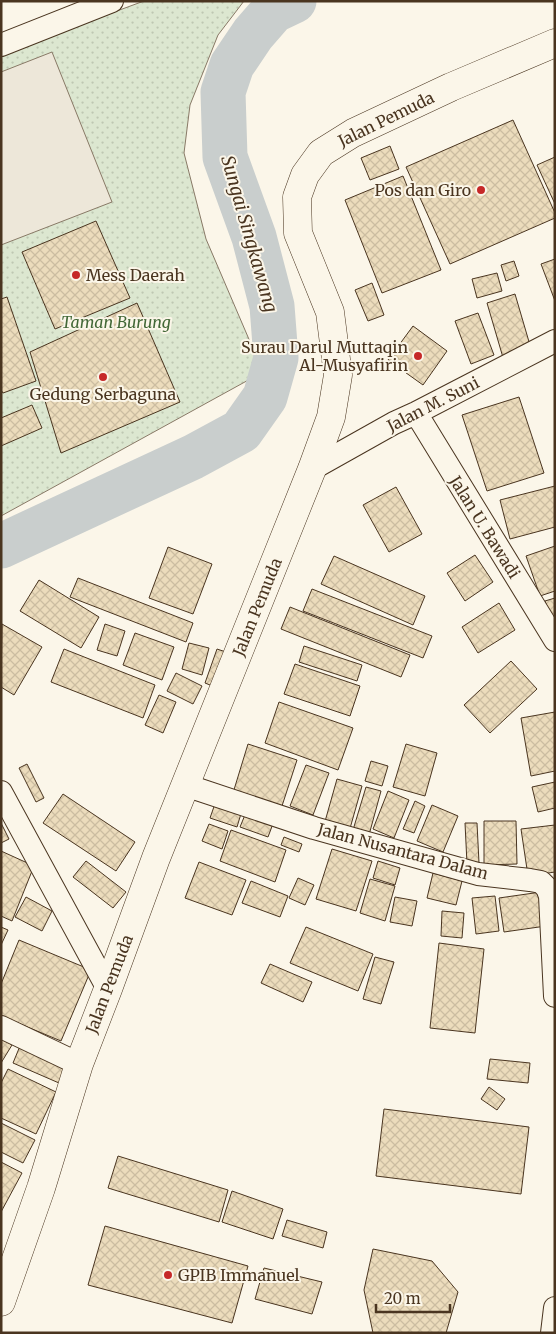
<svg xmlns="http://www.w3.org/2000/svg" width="556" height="1334" viewBox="0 0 556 1334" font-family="Merriweather,serif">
	<defs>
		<pattern id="green-dots" width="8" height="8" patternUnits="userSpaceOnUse" patternTransform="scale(1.25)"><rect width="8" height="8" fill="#dce7d0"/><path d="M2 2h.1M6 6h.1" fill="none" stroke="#bec7b2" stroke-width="1.8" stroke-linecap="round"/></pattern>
		<pattern id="building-cross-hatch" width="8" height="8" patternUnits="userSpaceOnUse" patternTransform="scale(1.25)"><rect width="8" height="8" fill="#ecdcbc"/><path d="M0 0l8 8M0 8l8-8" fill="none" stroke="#ccbda1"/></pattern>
	</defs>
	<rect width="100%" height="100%" fill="#fbf6e9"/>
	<path fill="url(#green-dots)" stroke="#887966" d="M144 1H244L218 35 190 105 184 153 206 239 263 372 1 516V56L49 36Z"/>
	<path fill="#ede7d9" stroke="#887966" d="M52 52 112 202 1 245V72Z"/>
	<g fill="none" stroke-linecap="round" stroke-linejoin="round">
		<path stroke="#c9cecd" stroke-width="8" d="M1 543 2 545"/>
		<path stroke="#c9cecd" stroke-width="45" d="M1 546 193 457 241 431 265 397 276 358 272 306 254 237 225 157 223 92 232 65 253 34 273 11 294 1"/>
	</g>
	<path fill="url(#building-cross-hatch)" stroke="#4a3520" d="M513 120 555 213V218L450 264 406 167Z
		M390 146 399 169 370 180 361 158Z
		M555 157V204L537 165Z
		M403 176 441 270 382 293 345 200Z
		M96 221 130 298 55 329 22 252Z
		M555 259V301L541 264Z
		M514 261 519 276 506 281 501 265Z
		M497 273 502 291 477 298 472 279Z
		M372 283 384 315 368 321 355 290Z
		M515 294 532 352 504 361 487 303Z
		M7 297 36 381 3 393 1 390V299Z
		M137 303 180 402 61 453 30 352Z
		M478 313 494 355 471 364 455 321Z
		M413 326 447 351 423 385 388 360Z
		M519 397 544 473 487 491 462 415Z
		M32 405 42 428 1 446V418Z
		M555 486V527L510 539 500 500Z
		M396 487 422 534 389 552 363 505Z
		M555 546V591L540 596 526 556Z
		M168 547 212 564 193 614 149 598Z
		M475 555 493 582 465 601 447 573Z
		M334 556 425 596 413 625 321 584Z
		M78 578 193 623 186 642 70 597Z
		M39 580 99 617 81 648 20 611Z
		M312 589 432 636 423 658 303 611Z
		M555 598V622L552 623 545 601Z
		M499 603 515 630 478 653 462 627Z
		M290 607 410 655 401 677 281 629Z
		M2 624 42 647 14 695 1 687Z
		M105 624 125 631 117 656 97 650Z
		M135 633 174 647 162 680 123 665Z
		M189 643 209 648 202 675 182 669Z
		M304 646 362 665 357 681 299 662Z
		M64 649 155 685 143 718 51 682Z
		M217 649 232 654 220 689 205 683Z
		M511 661 537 689 490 733 464 705Z
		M295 664 360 686 350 716 284 694Z
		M176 673 202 686 193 704 167 691Z
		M159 695 176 702 163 733 145 725Z
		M279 702 353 728 338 770 265 743Z
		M555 712V771L531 776 521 718Z
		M248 744 297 760 281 809 233 793Z
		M406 744 437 753 425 796 393 787Z
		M371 761 388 766 382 786 365 781Z
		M27 764 44 798 36 802 19 768Z
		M306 765 329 773 313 815 290 806Z
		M337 779 362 786 349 832 324 825Z
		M555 782V808L538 812 532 787Z
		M366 787 381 791 369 835 353 830Z
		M388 791 409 800 394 838 373 829Z
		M63 794 135 842 116 871 43 823Z
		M217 798 243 807 237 827 210 818Z
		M415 801 425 806 414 833 403 829Z
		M432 805 458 816 443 852 417 841Z
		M247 810 274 821 268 837 240 827Z
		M484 821H516L517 864 484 865Z
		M1 823 9 839 1 843Z
		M465 823H477L479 863 467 864Z
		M209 824 228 831 222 849 202 841Z
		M555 825V872L528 876 521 829Z
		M231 830 286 850 275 882 220 861Z
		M284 837 302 844 299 852 281 845Z
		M332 849 372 861 356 911 316 899Z
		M1 851 34 866 12 921 1 916Z
		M86 861 126 892 113 908 73 877Z
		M378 861 400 868 395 885 373 878Z
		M199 862 246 880 232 915 185 898Z
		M433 873 462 881 456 905 427 898Z
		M298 878 314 885 305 905 289 898Z
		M370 879 395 886 385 921 360 913Z
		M251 881 288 896 280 917 242 903Z
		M541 892 546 926 504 932 499 898Z
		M495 896 499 931 476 934 472 898Z
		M26 897 52 911 42 931 15 917Z
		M395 897 417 901 412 926 390 922Z
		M442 911 464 913 462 938 441 936Z
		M1 927 8 930 1 945Z
		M306 927 373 954 358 991 290 963Z
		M19 940 91 970 61 1041 1 1016V984Z
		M439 943 484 949 475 1033 430 1028Z
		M375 957 394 962 381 1004 363 999Z
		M270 964 312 982 303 1002 261 983Z
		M1 1038 12 1045 1 1063Z
		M20 1046 66 1066 59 1083 13 1063Z
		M490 1059 530 1063 528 1083 487 1079Z
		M8 1069 56 1092 36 1134 1 1118V1083Z
		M489 1087 505 1099 497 1110 481 1099Z
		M384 1109 529 1127 521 1194 376 1176Z
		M1 1123 35 1140 23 1163 1 1152Z
		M118 1156 228 1190 219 1222 108 1188Z
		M1 1162 22 1173 1 1212Z
		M232 1191 283 1209 273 1239 222 1222Z
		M287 1220 327 1232 323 1248 282 1236Z
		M105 1226 248 1266 232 1323 88 1285Z
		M373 1249 432 1261 458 1292 446 1333H373L364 1290Z
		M264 1268 322 1282 312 1314 255 1299Z"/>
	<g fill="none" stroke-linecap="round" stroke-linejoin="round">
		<g stroke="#4a3520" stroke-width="24">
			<path id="minor" d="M1 45 112 1
				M416 413 555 640
				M312 469 394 423 416 413 555 341
				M185 785 314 828 478 874 530 880 541 882 547 888 550 896 555 996
				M1 792 108 989
				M1 1027 79 1064
				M552 1333 555 1308"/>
		</g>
		<g stroke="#4a3520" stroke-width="29">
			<path id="secondary" d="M1 1302 41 1188 79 1064 108 989 156 858 312 469 331 417 338 375 330 312 298 233 297 197 305 175 321 153 353 133 451 87 555 43"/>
		</g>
		<use href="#minor" stroke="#fbf6e9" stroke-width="22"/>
		<use href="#secondary" stroke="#fbf6e9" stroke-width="28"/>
	</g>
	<g fill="#c62828" stroke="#fbf6e9" stroke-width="2">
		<circle cx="481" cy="190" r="5"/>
		<circle cx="76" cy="275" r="5"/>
		<circle cx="418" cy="356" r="5"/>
		<circle cx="103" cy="377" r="5"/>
		<circle cx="168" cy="1275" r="5"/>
	</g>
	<g text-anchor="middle" stroke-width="4" stroke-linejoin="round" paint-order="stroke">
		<g font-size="16" fill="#4a3520" stroke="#fbf6e9">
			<text transform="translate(386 119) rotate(-26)" y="6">Jalan Pemuda</text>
			<text transform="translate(433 404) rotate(-27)" y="6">Jalan M. Suni</text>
			<text transform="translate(485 527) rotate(58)" y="6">Jalan U. Bawadi</text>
			<text transform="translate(257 607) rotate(-68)" y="6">Jalan Pemuda</text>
			<text transform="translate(403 851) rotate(15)" y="6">Jalan Nusantara Dalam</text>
			<text transform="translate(109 984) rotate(-69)" y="6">Jalan Pemuda</text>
		</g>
		<g font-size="16" fill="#4a3520" stroke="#fbf6e9" text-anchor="end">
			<text x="471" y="196">Pos dan Giro</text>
			<text x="86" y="281" text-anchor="start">Mess Daerah</text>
			<text x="408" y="353">Surau Darul Muttaqin<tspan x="408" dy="18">Al-Musyafirin</tspan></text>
			<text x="103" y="400" text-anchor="middle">Gedung Serbaguna</text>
			<text x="178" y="1281" text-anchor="start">GPIB Immanuel</text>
		</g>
		<g font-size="16" font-style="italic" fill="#436837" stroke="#fbf6e9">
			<text x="116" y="328">Taman Burung</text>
		</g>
		<g font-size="18" font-style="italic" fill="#4a3520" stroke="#fbf6e9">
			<text transform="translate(249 234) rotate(74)" y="6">Sungai Singkawang</text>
		</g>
	</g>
	<rect width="556" height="1334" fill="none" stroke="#4a3520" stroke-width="5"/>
	<path d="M376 1304v8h74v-8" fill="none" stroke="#4a3520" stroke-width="2.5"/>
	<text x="384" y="1304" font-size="15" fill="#4a3520" stroke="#fbf6e9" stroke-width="4" paint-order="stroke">20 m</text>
</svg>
